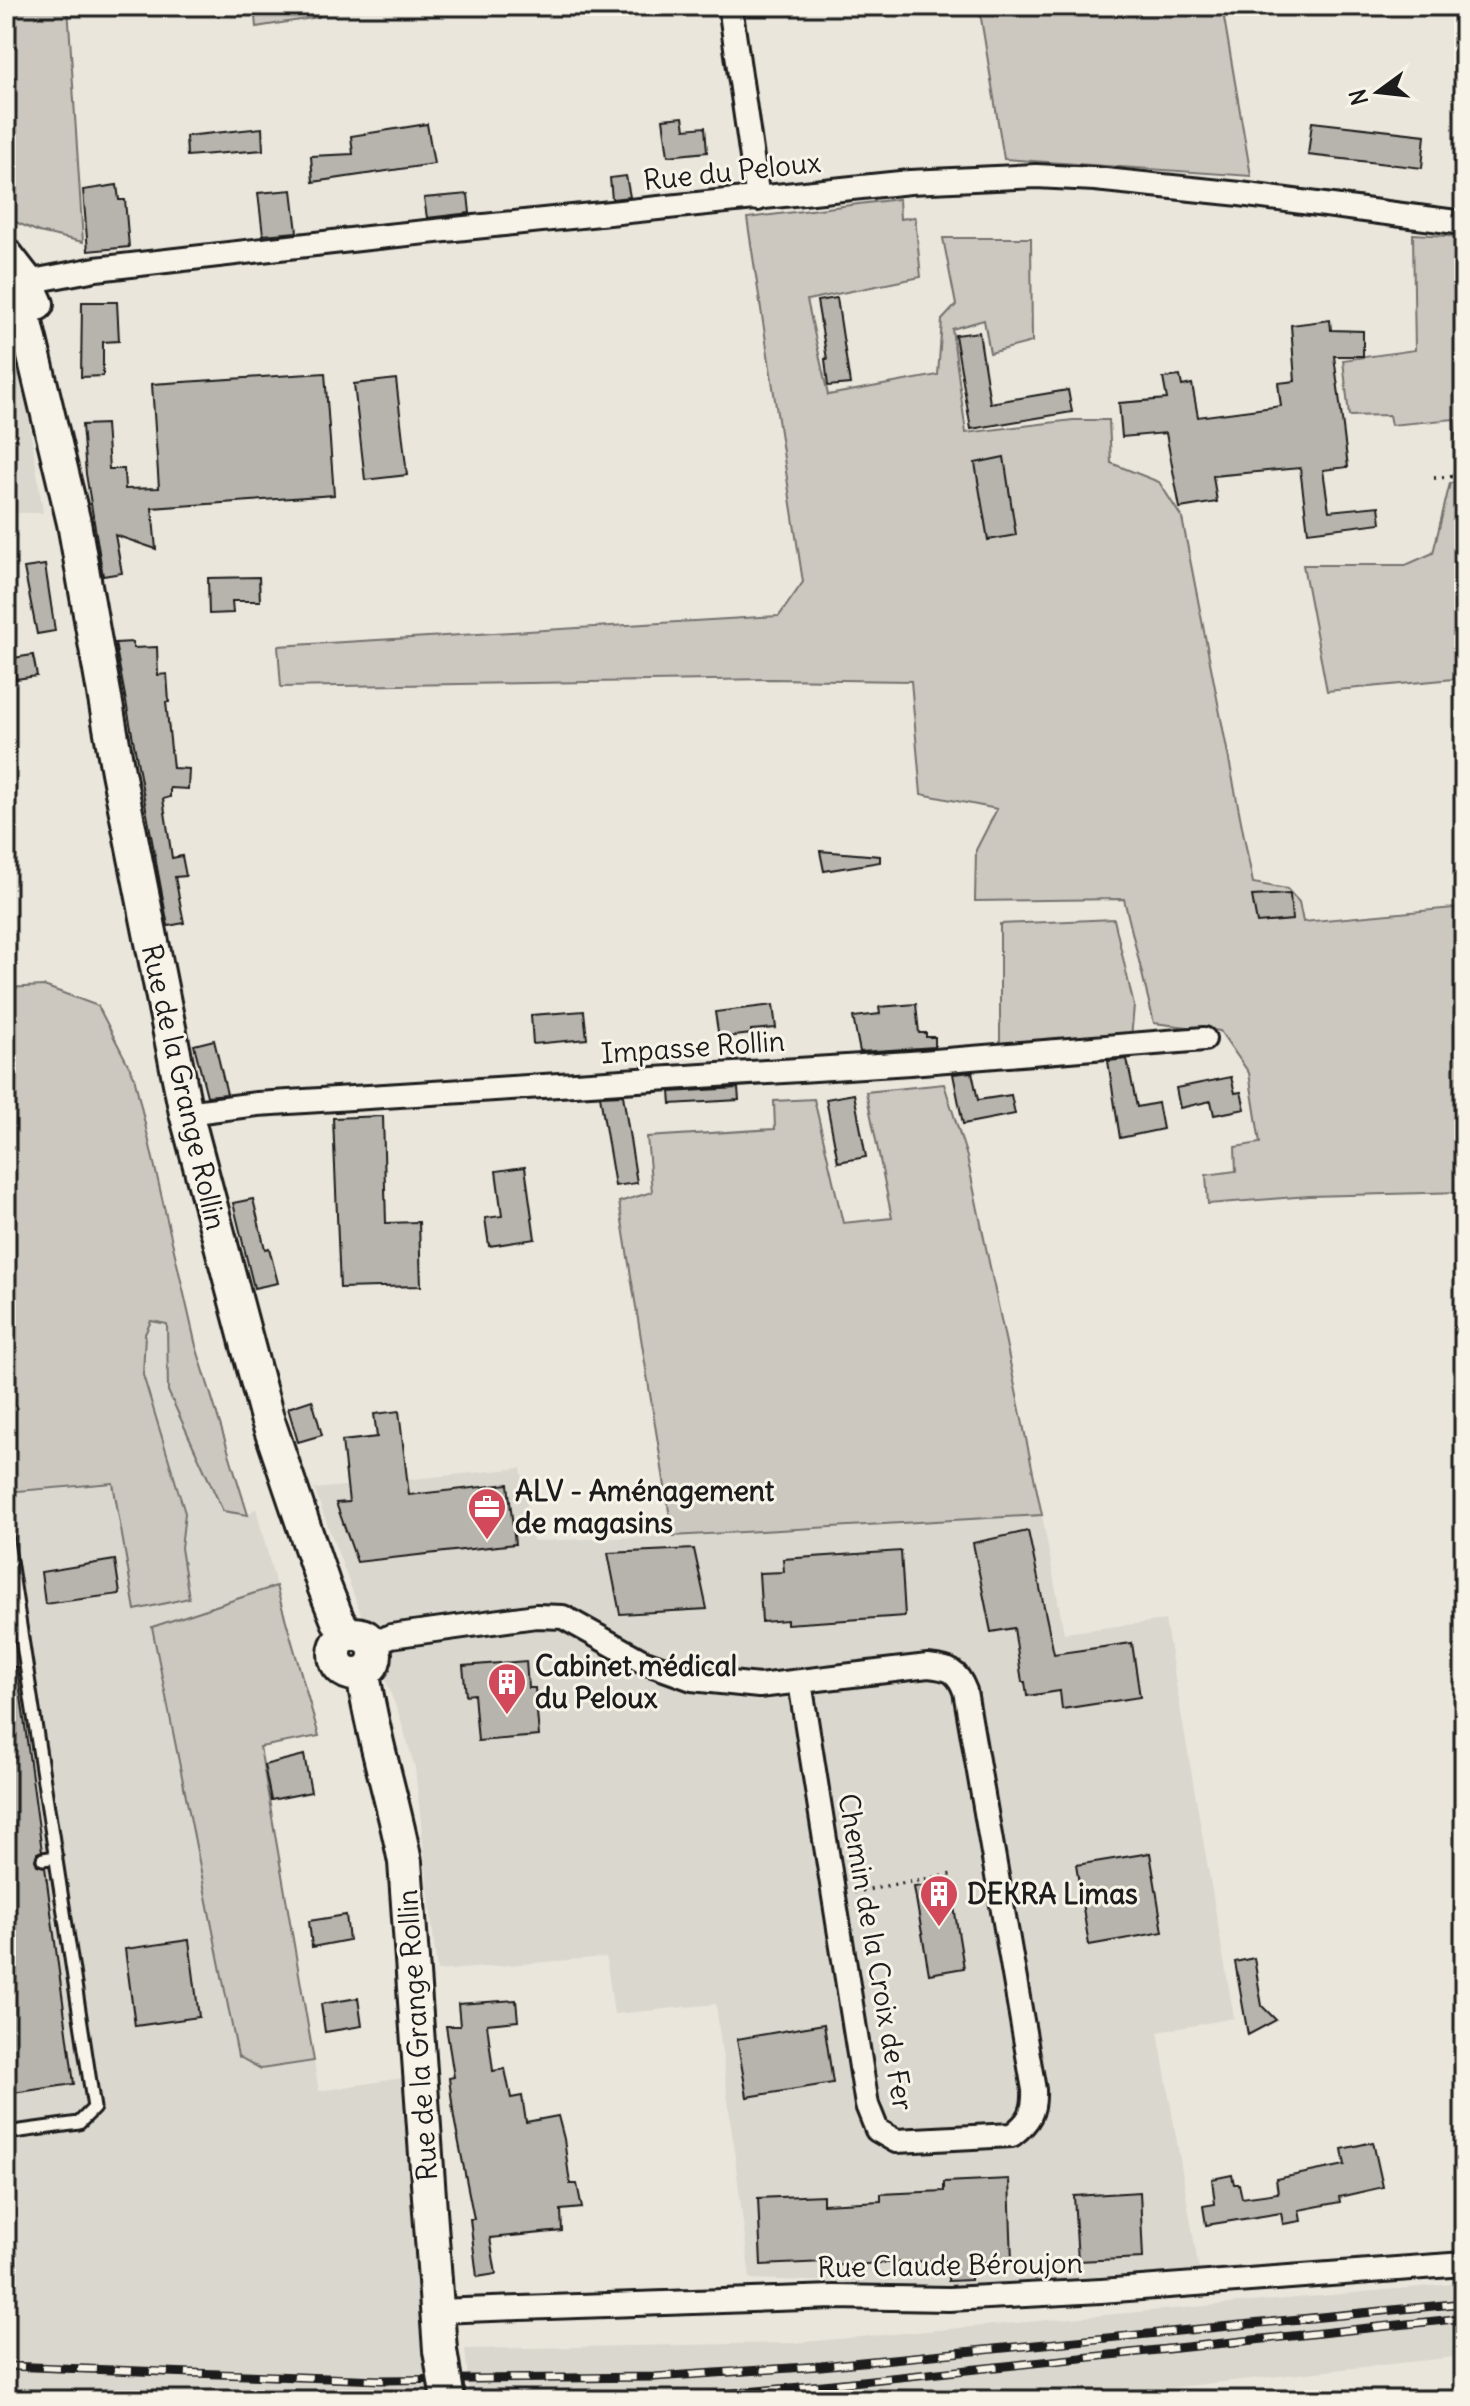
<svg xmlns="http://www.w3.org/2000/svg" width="1470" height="2406" viewBox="0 0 1470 2406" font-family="Delius,sans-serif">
	<rect width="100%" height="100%" fill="#eae6dc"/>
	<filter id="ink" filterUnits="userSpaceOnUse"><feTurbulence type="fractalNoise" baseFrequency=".0125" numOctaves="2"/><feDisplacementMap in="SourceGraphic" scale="16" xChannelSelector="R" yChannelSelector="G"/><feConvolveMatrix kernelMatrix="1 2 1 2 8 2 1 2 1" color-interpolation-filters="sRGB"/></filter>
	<g filter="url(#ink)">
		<path fill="#dad7ce" d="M6 317 17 338 43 513H6Z
			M151 1321 167 1324 168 1391 248 1515 256 1508 276 1586 152 1628 262 2069 314 2061 319 2091 402 2078 429 2400H6V1492L113 1482 135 1610 189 1598 181 1548 185 1513 143 1375 145 1334Z
			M521 1468 533 1541 673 1536 1042 1515 1064 1633 1165 1620 1234 2018 1158 2032 1199 2270 954 2286 750 2279 716 2004 614 2014 606 1957 437 1971 415 1768 400 1718 314 1489Z
			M1464 2283V2356L1056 2400H470L465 2349 793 2343Z"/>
		<path fill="#ccc8c0" stroke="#74726e" stroke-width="2" d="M6 6H68L83 242 39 232 6 218Z
			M254 6H318L319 17 256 27Z
			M979 6H1222L1251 176 1004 159Z
			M899 199 900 219 915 217 921 277 807 300 828 395 938 375 942 320 956 305 943 238H1031L1032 342 990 353 984 320 952 329 966 433 1073 420H1109L1111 463 1159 482 1182 518 1253 883 1287 889 1299 902 1303 922 1464 907V1192L1309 1196 1208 1204 1206 1175 1236 1171 1235 1147 1260 1143 1249 1073 1220 1031 1154 1023 1124 899 975 901 976 850 997 809 921 794 911 681 770 679 281 687 278 646 779 616 803 582 747 218Z
			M1413 234 1464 237V467L1459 468 1454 419 1391 425 1389 415 1349 416 1343 360 1415 350Z
			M1464 482V678L1327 691 1303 565H1406L1433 553 1450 483Z
			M1114 919 1134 1006 1131 1038 1000 1044V924Z
			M44 986 98 1006 134 1076 196 1346 248 1515 223 1511 168 1391 167 1324 151 1321 145 1334 143 1375 185 1513 181 1548 189 1598 135 1610 113 1483 6 1492V988Z
			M944 1084 967 1157 1042 1515 673 1536 619 1202 652 1192 647 1137 775 1129 774 1101 814 1099 843 1223 892 1218 866 1092Z
			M276 1586 319 1736 260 1747 314 2061 261 2069 238 2056 152 1627Z"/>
		<path fill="#b6b4ac" stroke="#1c1c1c" stroke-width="2" d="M683 117 685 129 705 127 707 152 668 156 663 119Z
			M1312 122 1425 135 1422 168 1308 155Z
			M427 124 434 164 313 182 311 156 353 154 351 136Z
			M262 128 263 150 187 156 186 136Z
			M626 176 630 197 612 199 610 178Z
			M117 185 119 200H125L129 247 88 251 83 190Z
			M292 190 297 232 263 235 258 193Z
			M468 194 470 213 427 218 424 198Z
			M837 298 850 384 828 386 825 359H827L817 301Z
			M82 302H117L119 341 103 342V376L81 377Z
			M1330 320 1331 330 1363 331V356H1334L1348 467 1323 470 1329 511 1379 506 1381 523 1308 532 1300 468 1213 476 1217 502 1180 508 1166 433 1122 437 1119 403 1167 399 1163 378 1180 376 1182 386 1192 384 1198 417 1281 406 1278 383 1295 381 1291 325Z
			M979 332 990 403 1068 390 1072 412 971 429 955 335Z
			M325 373 334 495 152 508 156 549 115 535 122 573 103 576 86 474 82 425 106 424 109 469H124L125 489 159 488 152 384Z
			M396 379 407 475 365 480 354 384Z
			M1004 457 1016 535 988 540 975 463Z
			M45 565 55 631 37 634 24 568Z
			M259 577 260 601H232L233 613 209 614 208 578Z
			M133 642V648L157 647 158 675 167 674 169 702H166L173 768 189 769 188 789 170 788V797L163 799 172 858 182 856 186 876 175 877 184 923 168 926 115 643Z
			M33 655 37 676 16 679 13 658Z
			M820 851 880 856V862L824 871Z
			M1290 894 1292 920 1257 923 1252 896Z
			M916 1004 919 1033H926V1037H935V1047L860 1052 853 1017 880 1014 879 1007Z
			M773 1005 776 1028 751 1030V1034L719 1038 715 1012Z
			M584 1011 587 1039 533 1044 531 1015Z
			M214 1040 227 1094 207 1096 194 1045Z
			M1127 1059 1137 1107 1158 1103 1163 1129 1120 1138 1108 1061Z
			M972 1072 978 1100 1011 1095 1015 1114 963 1124 953 1074Z
			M1231 1077 1235 1093 1241 1092 1245 1109 1214 1115 1211 1101 1180 1108 1176 1088Z
			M738 1088 739 1100 671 1104 670 1092Z
			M854 1094 866 1157 838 1162 826 1099Z
			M623 1095 637 1183 615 1186 600 1096Z
			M383 1116 386 1223 419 1222 421 1286 340 1288 333 1118Z
			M525 1167 535 1239 489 1246 485 1218 502 1216 496 1171Z
			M253 1199 265 1249 269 1248 278 1283 254 1288 233 1203Z
			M312 1400 322 1435 298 1442 288 1408Z
			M399 1411 409 1495 508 1484 515 1544 357 1562 336 1503 349 1502 342 1441 377 1437 374 1414Z
			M1028 1531 1054 1654 1132 1643 1140 1697 1062 1709 1060 1691 1027 1696 1025 1682H1022L1014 1628 991 1632 973 1543Z
			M694 1549 707 1609 620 1614 608 1553Z
			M901 1551 905 1616 787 1624V1620L762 1622 759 1573 784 1572 783 1559Z
			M115 1560 120 1594 45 1604 41 1572Z
			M526 1661 528 1688H535L539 1736 478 1741 474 1694 466 1695 463 1666Z
			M6 1667H17L42 1851 37 1853 35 1860 37 1865 45 1867 74 2084 6 2094Z
			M304 1755 311 1792 271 1800 264 1765Z
			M1150 1853 1163 1932 1089 1945 1076 1865Z
			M950 1882 964 1968 929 1974 914 1887Z
			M346 1915 349 1940 312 1947 309 1921Z
			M189 1940 199 2017 135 2026 125 1949Z
			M1254 1958 1262 2006 1276 2020 1248 2035 1235 1962Z
			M358 1998 362 2026 325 2032 321 2004Z
			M516 2000 518 2021 487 2024 493 2071 505 2069 511 2098 522 2096 526 2122 558 2116 564 2139 570 2184H577L582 2208 561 2210 562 2231 490 2238 496 2274 477 2277 470 2219H474L454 2118 449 2078 454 2077 446 2026H460L458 2004Z
			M824 2024 833 2083 747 2097 737 2039Z
			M1373 2142 1383 2187 1339 2197 1340 2202 1299 2210 1301 2221 1283 2224 1281 2213 1206 2225 1203 2206 1215 2204 1212 2179 1232 2175 1234 2184H1239L1242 2198 1278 2193 1276 2179 1345 2165 1342 2149Z
			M1009 2179 1012 2261 971 2263V2280L948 2281V2260L825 2266V2262L761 2265 758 2198 823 2195V2204L881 2201V2194L944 2191V2182Z
			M1140 2192 1143 2258 1078 2261 1074 2196Z"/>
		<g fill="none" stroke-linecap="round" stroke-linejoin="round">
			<g stroke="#1c1c1c" stroke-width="17">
				<path id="service" d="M6 1534 94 2108 79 2123 6 2133
					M43 1859 56 1857"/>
			</g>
			<g stroke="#1c1c1c" stroke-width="28">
				<path id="minor" d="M730 6 758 199
					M15 287 27 282 96 269 368 238 910 182 1036 176 1095 179 1240 194 1464 223
					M186 1113 257 1104 910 1063 1204 1039
					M374 1644 391 1636 536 1616 563 1617 642 1661 692 1679 759 1686 928 1666C949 1668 957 1670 965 1691L1034 2090C1035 2112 1029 2122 1012 2135L896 2141 877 2130 867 2105 800 1682
					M437 2311 834 2297 949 2299 1101 2291 1464 2264"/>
			</g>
			<g stroke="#1c1c1c" stroke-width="38">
				<path id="secondary" d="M6 255 27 282 37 304
					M6 288 27 327 74 523 118 772 186 1113 267 1418 324 1586 338 1621 348 1635
					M335 1654a20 20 0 1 1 40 0a20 20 0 1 1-40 0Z
					M363 1673C372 1737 393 1798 405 1862L440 2350"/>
			</g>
			<path stroke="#1c1c1c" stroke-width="4" stroke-dasharray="2 6" stroke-linecap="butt" d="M1434 478 1464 475
				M854 1892 954 1874"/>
			<use href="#service" stroke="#f7f3e8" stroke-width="11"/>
			<use href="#minor" stroke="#f7f3e8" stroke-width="22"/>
			<use href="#secondary" stroke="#f7f3e8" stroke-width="32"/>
			<g stroke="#1c1c1c" stroke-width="9">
				<path id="rail" d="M6 2366 381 2380 654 2377 821 2366 1464 2303
					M657 2400 823 2385 1464 2318"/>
			</g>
			<use href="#rail" stroke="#f7f3e8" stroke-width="6" stroke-dasharray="18" stroke-linecap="butt"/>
			<g stroke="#1c1c1c" stroke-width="38" stroke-linecap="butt">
				<path id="secondary-bridge" d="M440 2350 448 2400"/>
			</g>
			<use href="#secondary-bridge" stroke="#f7f3e8" stroke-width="32"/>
		</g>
	</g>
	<defs>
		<g id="office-pin" transform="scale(2)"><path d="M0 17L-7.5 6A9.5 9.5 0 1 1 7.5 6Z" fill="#d1495b" stroke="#f7f3e8"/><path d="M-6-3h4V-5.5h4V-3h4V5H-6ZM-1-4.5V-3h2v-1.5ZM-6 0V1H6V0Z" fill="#fff"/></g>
		<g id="building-pin" transform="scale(2)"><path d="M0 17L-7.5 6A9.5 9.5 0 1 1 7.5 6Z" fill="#d1495b" stroke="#f7f3e8"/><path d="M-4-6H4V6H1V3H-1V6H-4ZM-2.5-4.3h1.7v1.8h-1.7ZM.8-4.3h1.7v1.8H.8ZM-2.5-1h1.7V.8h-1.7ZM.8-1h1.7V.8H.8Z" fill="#fff"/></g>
	</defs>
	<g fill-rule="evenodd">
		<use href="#office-pin" x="487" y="1507"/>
		<use href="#building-pin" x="507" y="1682"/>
		<use href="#building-pin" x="939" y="1894"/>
	</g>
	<g text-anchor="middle" stroke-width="6" stroke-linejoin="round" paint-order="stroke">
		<g font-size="28" fill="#1c1c1c" stroke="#f7f3e8">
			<text transform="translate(732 171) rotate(-6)" y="10">Rue du Peloux</text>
			<text transform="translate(693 1047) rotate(-4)" y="10">Impasse Rollin</text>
			<text transform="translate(184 1087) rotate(77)" y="10">Rue de la Grange Rollin</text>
			<text transform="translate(876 1952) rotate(80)" y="10">Chemin de la Croix de Fer</text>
			<text transform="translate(417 2035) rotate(-94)" y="10">Rue de la Grange Rollin</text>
			<text transform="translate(950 2265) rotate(-1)" y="10">Rue Claude Béroujon</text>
		</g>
		<g font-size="28" font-weight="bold" fill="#1c1c1c" stroke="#f7f3e8" text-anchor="start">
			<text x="515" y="1501">ALV - Aménagement<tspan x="515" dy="32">de magasins</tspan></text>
			<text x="535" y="1676">Cabinet médical<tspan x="535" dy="32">du Peloux</tspan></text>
			<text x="967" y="1904">DEKRA Limas</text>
		</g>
	</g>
	<rect width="1470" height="2406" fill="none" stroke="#f7f3e8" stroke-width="32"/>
	<rect x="16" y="16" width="1438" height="2374" fill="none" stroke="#1c1c1c" stroke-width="3" filter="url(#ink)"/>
	<g transform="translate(1378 92) rotate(255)" stroke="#f7f3e8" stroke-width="6" paint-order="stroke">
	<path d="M0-6L14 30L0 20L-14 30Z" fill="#1c1c1c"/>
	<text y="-12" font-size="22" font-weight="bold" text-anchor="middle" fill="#1c1c1c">N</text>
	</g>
</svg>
